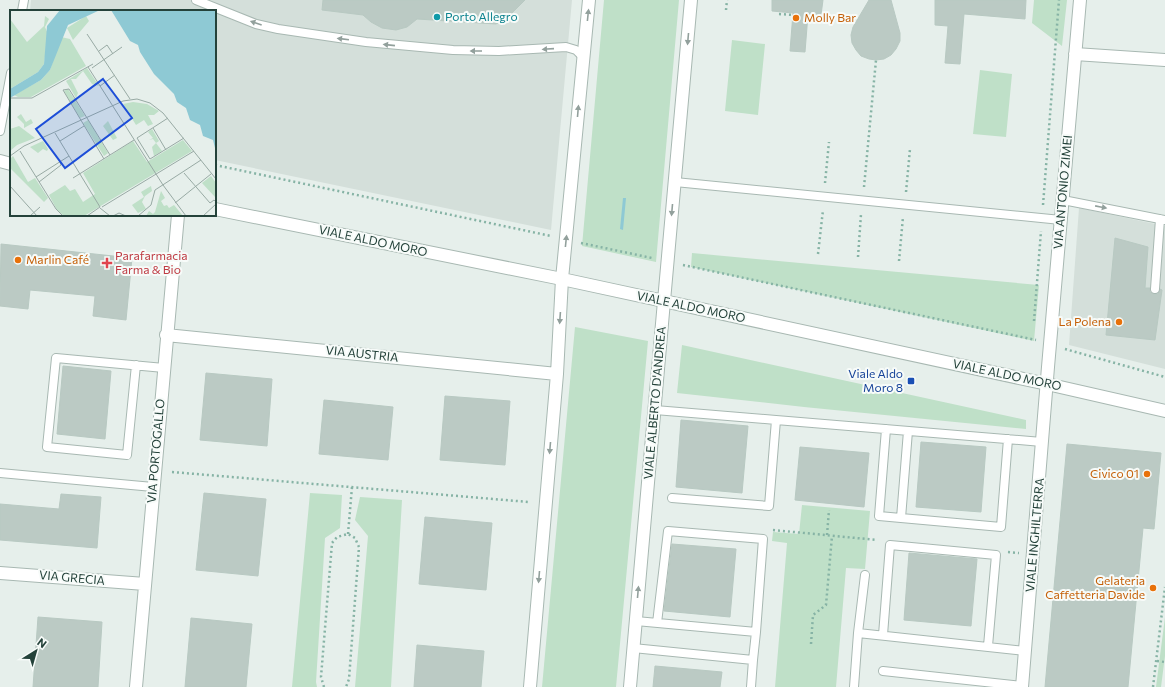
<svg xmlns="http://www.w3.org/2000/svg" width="1165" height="687" viewBox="0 0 1165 687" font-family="Commissioner,sans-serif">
	<rect width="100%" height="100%" fill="#e6efeb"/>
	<path fill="#d4dfda" d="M31 0H572L551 230 215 160V11H30Z
		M1079 208 1165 226V369L1069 345Z"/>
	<path fill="#bfe0c8" d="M604 0H679L656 262 582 246Z
		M1034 0H1067L1062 46 1032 23Z
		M732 40 765 44 758 115 725 111Z
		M980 70 1012 74 1006 137 973 134Z
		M692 253 1039 285 1034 341 691 267Z
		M575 327 648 341 616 687H542Z
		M682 345 1026 420V429L804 407 677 393Z
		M310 493 342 495 340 528 325 538 316 682 317 687H292Z
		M360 497 402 500 391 687H355L368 536 355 520Z
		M802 505 870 511 865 569 846 568 836 687H775L787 543 772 541 773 532 799 534Z
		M1165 617V656L1161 687H1156Z"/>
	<path fill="#8ec9d4" d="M623 198H626L623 230 620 229Z"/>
	<path fill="#bbcac4" stroke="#b8c9c2" d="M323 0H525L507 18 496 24 417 19 407 27 396 30 382 28 371 22 363 15 322 10Z
		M772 0H823L821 15 808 14 805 52 790 51 793 13 772 11Z
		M869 0H891L900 33V41L896 49 891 55 884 59 876 60 869 59 861 56 856 50 852 43 851 35 853 27Z
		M935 0H1026L1025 19 964 14 960 64 945 63 948 26 935 25Z
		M1115 238 1148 247 1145 288H1150V292L1154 294H1158L1160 289 1162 290 1155 340 1106 335Z
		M1 244 132 258 126 320 93 316 95 296 30 290 28 309 0 306Z
		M63 366 111 371 105 439 57 434Z
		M206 373 272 379 267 446 200 440Z
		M445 396 510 401 505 465 440 460Z
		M324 400 393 407 388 460 319 454Z
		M681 420 748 426 742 493 676 487Z
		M921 442 986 447 981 512 916 507Z
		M1067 444 1161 453 1154 529 1143 528 1128 687H1045Z
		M800 447 869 453 864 507 795 500Z
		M204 493 266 499 258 576 196 570Z
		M61 494 101 497 97 548 0 540V504L59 509Z
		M425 517 492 523 486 590 419 584Z
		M672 544 736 549 730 617 664 611Z
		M909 553 977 559 971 626 904 620Z
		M38 617 102 622 98 687H33Z
		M191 618 252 624 246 687H185Z
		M417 645 484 651 481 687H414Z
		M655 666 722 672 720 687H653Z"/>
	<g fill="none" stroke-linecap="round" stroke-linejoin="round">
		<g stroke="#a8b8b2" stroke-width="10">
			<path id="service" d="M196 0 256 24 278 29 366 42 453 50 499 51 566 47 576 50 583 57
				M22 11 24 0
				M0 131 11 73
				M675 182 1061 220
				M1063 200 1165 220
				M1155 289 1160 219
				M136 365 127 455 47 447 56 358 164 368
				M655 410 776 420 769 506 672 498
				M776 420 1042 442
				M886 429 879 516 901 518
				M908 431 901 518 1001 527 1008 439
				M0 473 153 487
				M636 621 756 632 763 539 668 531 657 623
				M858 633 1025 651
				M883 635 890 545 996 555 988 646
				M633 648 753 660 751 687
				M753 660 756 632
				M883 671 1022 686
				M854 687 858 633 865 575"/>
		</g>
		<g stroke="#a8b8b2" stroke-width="14">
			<path id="minor" d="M1075 54 1165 60
				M166 335 557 374
				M0 573 145 584
				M136 687 178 215
				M530 687 557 374 562 279
				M630 687 664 301
				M1022 687 1048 367 1080 0"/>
		</g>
		<g stroke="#a8b8b2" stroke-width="14">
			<path id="tertiary" d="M0 161 11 164
				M215 209 562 279 1047 384 1165 411
				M562 279 589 0
				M664 301 691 0"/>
		</g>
		<path stroke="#86b3a5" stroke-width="2.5" stroke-dasharray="2 3" stroke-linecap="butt" d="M726 10 727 0
			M779 14 793 15
			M215 165 551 236
			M825 183 829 142
			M864 187 876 60
			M906 192 910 149
			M1043 205 1059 0
			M581 243 652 258
			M818 254 823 210
			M858 257 861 214
			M899 261 903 217
			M683 265 1036 340
			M1034 321 1041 231
			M1065 349 1165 377
			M172 472 529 502
			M773 530 877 540
			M348 534 352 487
			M827 535 829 510
			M1008 552 1019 553
			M811 644 813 615 826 605 832 536
			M1157 661 1165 662
			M324 687 321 677 332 543 337 537 348 534 355 538 359 547 349 679 346 687
			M1153 687 1165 587"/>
		<use href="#service" stroke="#fff" stroke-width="8"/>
		<use href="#minor" stroke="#fff" stroke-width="12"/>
		<use href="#tertiary" stroke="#fff" stroke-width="12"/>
	</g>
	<defs><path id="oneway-solid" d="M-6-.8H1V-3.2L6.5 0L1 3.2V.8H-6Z"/></defs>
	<g fill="#92a09c">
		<use href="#oneway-solid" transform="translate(588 15) rotate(-84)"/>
		<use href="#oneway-solid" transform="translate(256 23) rotate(-161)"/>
		<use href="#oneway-solid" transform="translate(343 39) rotate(-173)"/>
		<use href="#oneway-solid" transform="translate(688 39) rotate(95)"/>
		<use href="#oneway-solid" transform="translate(389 45) rotate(-174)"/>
		<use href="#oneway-solid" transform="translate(548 49) rotate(176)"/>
		<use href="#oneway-solid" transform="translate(476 51) rotate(-180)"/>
		<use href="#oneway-solid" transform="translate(578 111) rotate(-85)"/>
		<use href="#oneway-solid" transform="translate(1101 207) rotate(11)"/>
		<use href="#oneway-solid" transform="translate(672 210) rotate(95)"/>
		<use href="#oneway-solid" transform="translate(566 241) rotate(-84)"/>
		<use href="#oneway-solid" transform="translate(560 318) rotate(94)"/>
		<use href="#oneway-solid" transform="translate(550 448) rotate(95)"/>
		<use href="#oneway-solid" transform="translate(539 577) rotate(95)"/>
		<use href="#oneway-solid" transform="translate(638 592) rotate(-85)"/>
	</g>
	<circle fill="#0f9aa8" stroke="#f7fbf9" stroke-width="1.5" cx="437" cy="17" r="4"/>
	<g fill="#e8710a" stroke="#f7fbf9" stroke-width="1.5">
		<circle cx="796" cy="18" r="4"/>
		<circle cx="18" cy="260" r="4"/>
		<circle cx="1119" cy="322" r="4"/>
		<circle cx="1147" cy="474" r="4"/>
		<circle cx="1153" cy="588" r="4"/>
	</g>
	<path fill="#e0444e" stroke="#f7fbf9" stroke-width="1.5" d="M105 257h4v4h4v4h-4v4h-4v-4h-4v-4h4z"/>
	<rect fill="#1a4fb4" stroke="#f7fbf9" stroke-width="1.5" x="907" y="377" width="8" height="8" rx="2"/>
	<g text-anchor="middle" stroke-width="4" stroke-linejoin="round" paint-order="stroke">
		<g font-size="12" fill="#0d838f" stroke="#f7fbf9" text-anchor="start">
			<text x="445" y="21">Porto Allegro</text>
		</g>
		<g font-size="12" fill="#c56008" stroke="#f7fbf9" text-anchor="end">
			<text x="804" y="22" text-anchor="start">Molly Bar</text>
			<text x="26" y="264" text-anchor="start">Marlin Café</text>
			<text x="1111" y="326">La Polena</text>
			<text x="1139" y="478">Civico 01</text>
			<text x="1145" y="585">Gelateria<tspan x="1145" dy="14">Caffetteria Davide</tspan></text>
		</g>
		<g font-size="12" fill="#24423a" stroke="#f7fbf9">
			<text transform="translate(1063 192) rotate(-85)" y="4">VIA ANTONIO ZIMEI</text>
			<text transform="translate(373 241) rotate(12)" y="4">VIALE ALDO MORO</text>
			<text transform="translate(691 307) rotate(12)" y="4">VIALE ALDO MORO</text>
			<text transform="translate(362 354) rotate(6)" y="4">VIA AUSTRIA</text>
			<text transform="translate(1007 375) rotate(12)" y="4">VIALE ALDO MORO</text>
			<text transform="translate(655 403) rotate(-85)" y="4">VIALE ALBERTO D'ANDREA</text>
			<text transform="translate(156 451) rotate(-85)" y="4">VIA PORTOGALLO</text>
			<text transform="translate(1035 535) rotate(-85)" y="4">VIALE INGHILTERRA</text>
			<text transform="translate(72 578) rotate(5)" y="4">VIA GRECIA</text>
		</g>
		<g font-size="12" fill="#be3a42" stroke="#f7fbf9" text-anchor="start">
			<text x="115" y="260">Parafarmacia<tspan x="115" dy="14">Farma &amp; Bio</tspan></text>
		</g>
		<g font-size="12" fill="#164399" stroke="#f7fbf9" text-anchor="end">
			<text x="903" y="378">Viale Aldo<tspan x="903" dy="14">Moro 8</tspan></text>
		</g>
	</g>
	<g transform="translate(10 10)">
		<rect width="206" height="206" fill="#e6efeb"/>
		<path d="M35 6 39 9 35 17 38 24 34 54 28 62 0 79V9L17 32 34 16ZM76 6 79 11 63 30 57 18ZM51 27 60 29 76 56 21 87H8L4 85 31 70 40 60ZM77 58 89 76 82 74 73 61 66 69H61L68 83 66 88 56 71ZM58 79 75 106 70 108 54 81ZM123 92 137 94 149 101 144 105H138L143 114 138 116 134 110 126 115 113 94ZM11 104 16 112 21 109 23 113 14 118V114L7 107ZM78 110 98 143 94 146 73 113ZM98 111 107 128 103 130 93 116ZM9 116 25 128 7 135 0 141V119ZM142 119 149 131 146 133 152 141 144 146 142 137 146 133 143 129 139 130 143 128 138 122ZM173 130 182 141 74 206H54L47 200 39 185 55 175 60 181 65 179 73 192 85 184 73 163 123 131 137 152ZM33 131 38 139 37 141 33 139 28 143 20 137ZM3 146 18 172 25 168 38 188 34 192 0 158V149ZM201 166 206 173 205 187 192 173ZM141 176 142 181 135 186 132 192 136 199 128 203 122 195 134 187 131 182ZM151 181 155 188 151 191 154 196 157 195 159 198 164 195 173 206H136L139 201 143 204 145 202Z" fill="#bfe0c8"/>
		<path d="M50 0H90L58 15 40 60 31 70 0 88V79L28 62 34 54 37 16ZM101 0H206V142L203 130 193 126 190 115 180 110 176 98 167 92 164 84 144 64 130 42 128 35 120 31Z" fill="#8ec9d4"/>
		<path fill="none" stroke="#98aaa4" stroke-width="1" d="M77 24 120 89M89 41 97 35 103 44M78 57 153 175 176 206M82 58 112 37M90 76 105 65M53 80 59 79 100 145M53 80 94 149M0 88H22L83 54M143 118 156 140M45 123 90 197M50 131 74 116M10 141 46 199 53 206M0 146 14 136 113 91 127 89 140 93 153 103 206 169M140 149 127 128 158 108M140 149 174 128M174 163 200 193 204 190 206 192M26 167 59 146M63 168 124 130M29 172 51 155 50 152M0 176 27 206M165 193 201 164M92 197 184 141M90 198 100 206M20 206 30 197M77 206 90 197M103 206 109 203 116 206M128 206 141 195 145 180 191 150M193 206 206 194"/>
		<path fill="#1d4ed8" fill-opacity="0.15" stroke="#1d4ed8" stroke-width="2" d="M93 69 122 108 55 158 26 119Z"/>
		<rect width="206" height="206" fill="none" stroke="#24423a" stroke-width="2"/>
	</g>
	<g transform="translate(36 651) rotate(37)" stroke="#f7fbf9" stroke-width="3" paint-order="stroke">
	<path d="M0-3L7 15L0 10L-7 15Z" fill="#24423a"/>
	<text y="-6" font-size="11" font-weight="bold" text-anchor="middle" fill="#24423a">N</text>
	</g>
</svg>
